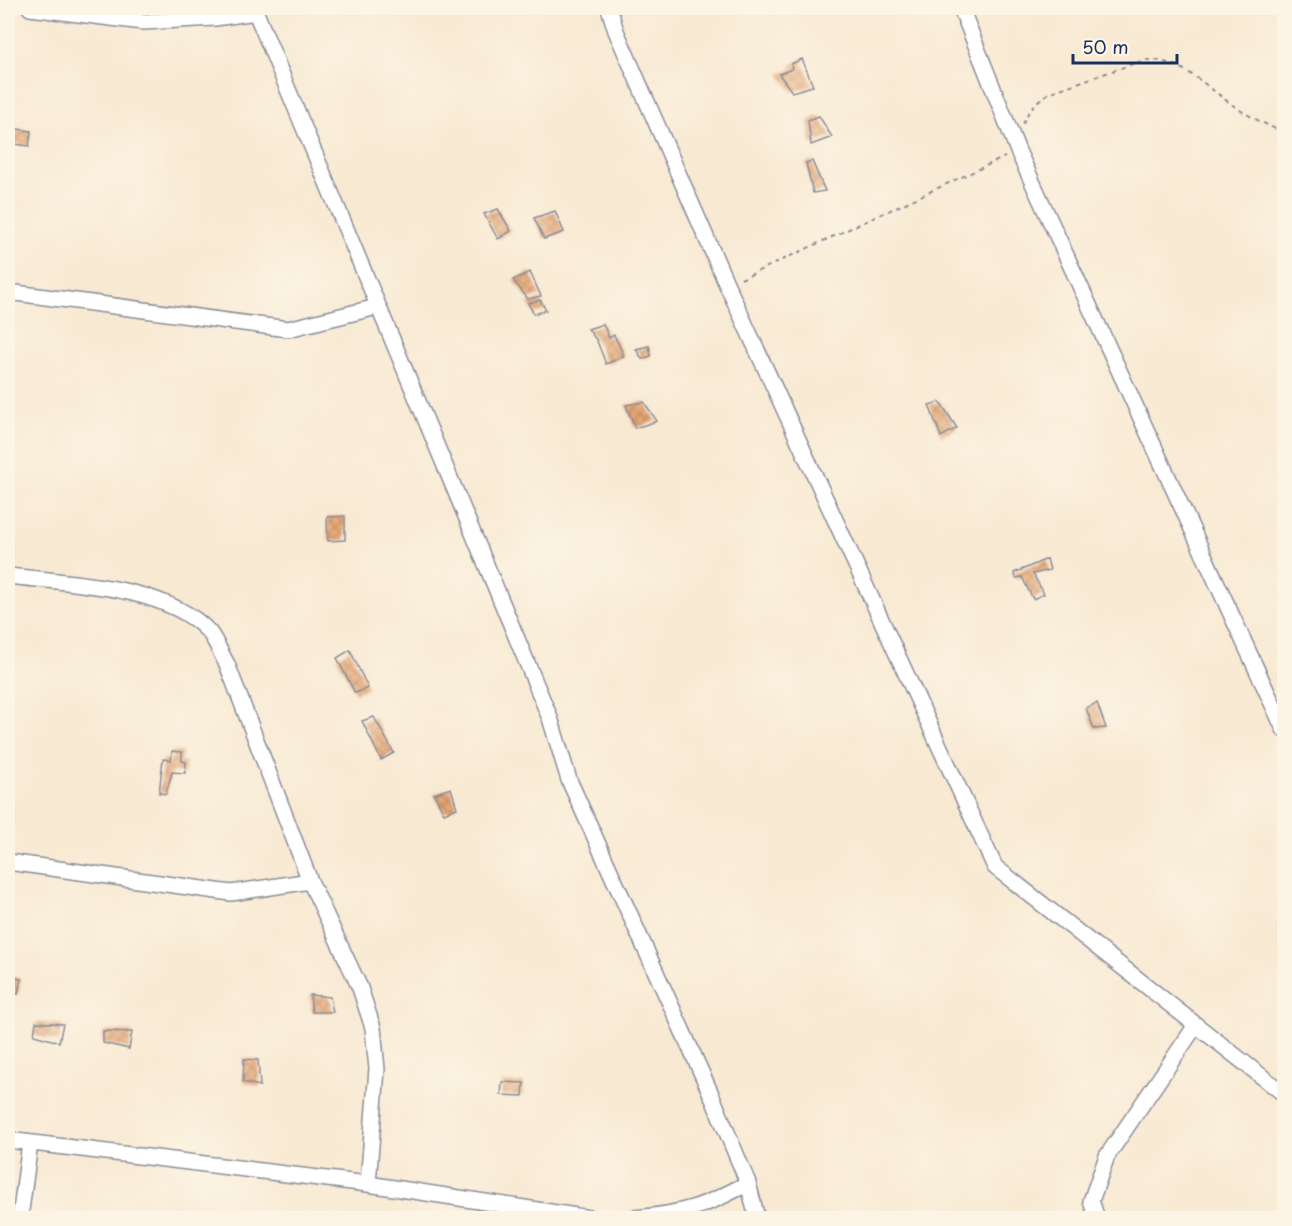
<svg xmlns="http://www.w3.org/2000/svg" width="1292" height="1226" viewBox="0 0 1292 1226" font-family="'Playpen Sans',sans-serif">
	<defs>
		<pattern id="building-cross-hatch" width="8" height="8" patternUnits="userSpaceOnUse" patternTransform="scale(1.5)"><rect width="8" height="8" fill="#e6a572"/><path d="M0 0l8 8M0 8l8-8" fill="none" stroke="#ba8761"/></pattern>
	</defs>
	<rect width="100%" height="100%" fill="#fcf5e5"/>
	<filter id="ink" filterUnits="userSpaceOnUse"><feTurbulence type="fractalNoise" baseFrequency=".0167" numOctaves="2"/><feDisplacementMap in="SourceGraphic" scale="12" xChannelSelector="R" yChannelSelector="G"/><feConvolveMatrix kernelMatrix="1 2 1 2 8 2 1 2 1" color-interpolation-filters="sRGB"/></filter>
	<filter id="wash" filterUnits="userSpaceOnUse"><feTurbulence type="fractalNoise" baseFrequency=".008" numOctaves="4" result="noise"/><feDisplacementMap in="SourceGraphic" scale="24" xChannelSelector="R" yChannelSelector="G"/><feGaussianBlur stdDeviation="1.35" result="paint"/><feColorMatrix in="noise" values="0 0 0 0 0 0 0 0 0 0 0 0 0 0 0 0 0 1.4 0 .05"/><feComposite in="paint" operator="in"/></filter>
	<g filter="url(#wash)">
		<rect width="100%" height="100%" fill="#f8e9d2"/>
		<g id="blocks">
			<path fill="url(#building-cross-hatch)" d="M802 59 813 86 792 92 779 74 792 69 791 64Z
				M819 116 832 137 811 145 808 120Z
				M10 128 31 131 29 146 8 143Z
				M812 161 825 191 813 193 806 163Z
				M498 209 511 231 498 239 484 214Z
				M555 211 564 232 544 239 534 218Z
				M530 272 541 296 528 299 513 280Z
				M540 300 546 310 534 314 528 303Z
				M603 324 609 338 614 335 624 356 606 364 597 341 588 329Z
				M649 346 651 356 642 359 636 349Z
				M644 402 657 421 635 428 626 405Z
				M940 402 957 428 941 437 929 405Z
				M345 516V540L328 541 327 517Z
				M1047 559 1050 570 1033 574 1044 594 1033 599 1022 577 1016 578 1014 573Z
				M350 650 368 688 355 693 337 658Z
				M1097 703 1106 728 1094 729 1086 708Z
				M374 717 394 753 381 760 362 721Z
				M172 751 182 752V761L186 762 185 773 172 772 166 794 159 793 163 759 171 760Z
				M451 788 457 808 444 813 434 794Z
				M8 976 21 979 18 994 8 992Z
				M310 995 330 997 333 1012H312Z
				M36 1022 63 1024 59 1042 34 1035Z
				M103 1031 132 1032 129 1049 103 1043Z
				M244 1059 258 1060 260 1086 243 1082Z
				M502 1082 524 1083 523 1096 501 1095Z"/>
		</g>
	</g>
	<g filter="url(#ink)">
		<use href="#blocks" fill-opacity="0" stroke="#8a8c98" stroke-width="1.5"/>
		<g fill="none" stroke-linecap="round" stroke-linejoin="round">
			<g stroke="#8a8c98" stroke-width="18">
				<path id="minor" d="M30 8 143 22 215 18 256 12
					M254 8 550 718 569 780 711 1094 748 1183 757 1218
					M609 8 616 31 727 285 995 867 1284 1094
					M961 8 1018 151 1284 729
					M8 292 288 329 377 307
					M8 576C66 583 167 585 209 632 216 641 221 654 227 664L310 881 360 988 373 1028 377 1069 368 1184
					M8 862 231 893 310 881
					M8 1140 368 1184 589 1218
					M20 1218 30 1143
					M634 1218C683 1214 706 1206 748 1183
					M1097 1218 1091 1201 1107 1156 1196 1025"/>
			</g>
			<path stroke="#8a8c98" stroke-width="2" stroke-dasharray="4.5 4.5" stroke-linecap="butt" d="M1023 124C1029 108 1037 100 1051 92L1144 60C1181 58 1205 86 1234 106 1250 117 1267 125 1284 133
				M741 279 1005 157"/>
			<use href="#minor" stroke="#fff" stroke-width="15"/>
		</g>
	</g>
	<rect width="1292" height="1226" fill="none" stroke="#fcf5e5" stroke-width="30"/>
	<path d="M1073 54v9h104v-9" fill="none" stroke="#1b2f5e" stroke-width="3"/>
	<text x="1082" y="54" font-size="18" fill="#1b2f5e" stroke="#fcf5e5" stroke-width="4.5" paint-order="stroke">50 m</text>
</svg>
